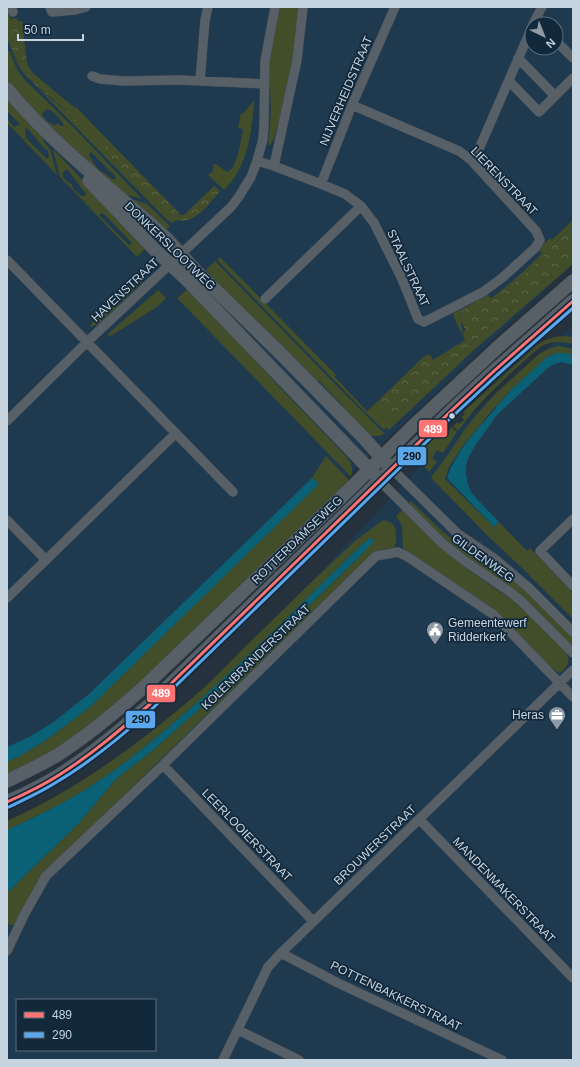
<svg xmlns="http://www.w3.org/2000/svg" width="580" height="1067" viewBox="0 0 580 1067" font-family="Helvetica,sans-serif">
	<defs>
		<pattern id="forest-crowns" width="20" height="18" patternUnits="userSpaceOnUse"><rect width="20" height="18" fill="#424e29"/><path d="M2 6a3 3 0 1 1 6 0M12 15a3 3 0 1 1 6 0" fill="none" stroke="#5c6748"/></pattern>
	</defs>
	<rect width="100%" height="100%" fill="#25313c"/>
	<path fill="#1f394f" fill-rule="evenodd" d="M7 7H573V264L112 698 7 757ZM532 24H556V48H532Z
		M573 325V1060H7V889L157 748 442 442ZM17 1000H155V1050H17Z"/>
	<path fill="#424e29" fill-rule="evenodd" d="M278 7H299C294 49 290 91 276 131 274 136 274 143 268 146L271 111 270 87 268 70 271 46Z
		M7 13H9C11 16 10 19 12 23 11 29 12 35 12 41 14 77 46 92 69 114L76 107 105 137 103 139 109 155 115 164 168 217 174 221 172 223 167 220 24 74 17 64 7 38Z
		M9 51 10 52 17 69 25 80 76 130 142 199 124 194 56 138 7 81V52ZM47 109C54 111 60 119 64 125L63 126H61L57 123 56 125H53L46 120 42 115 43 112ZM91 152 116 177 115 179H112C109 176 107 175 104 173 96 169 93 162 89 155Z
		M7 99 42 137 44 142 50 149 57 175 7 123V119L14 127 20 124 7 111ZM27 128 43 147 48 151 49 157 47 159 26 138 25 129Z
		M254 100C252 131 248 168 224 190L208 175 213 171V164H216L227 172 232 169C238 158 241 142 243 129L238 128 241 113 243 114Z
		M53 149 77 174 101 203 145 249 137 257 60 177ZM67 169 86 194 85 196H81L73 189 72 184C66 182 64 179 62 173ZM103 213 132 243 129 245 99 215Z
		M125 197 147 204 170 226 164 232Z
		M573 220V226C547 252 522 279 492 300L490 299C509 285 526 270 542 253L538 249 550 238 552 240 554 238Z
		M220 257 336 375 335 377 367 411 379 400 391 412 398 413 485 331 573 257V264L474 350 389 430 386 428 384 430 366 413 217 260Z
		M215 261 336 385 385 434 379 436H373L366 434 345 409 341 404 320 382 309 377 206 270Z
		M139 271 146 278 99 324 90 327 91 324 134 282Z
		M189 288 248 350 271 378 346 456C352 463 353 468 351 477L177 298Z
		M158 290 166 298 157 307 109 337 108 334Z
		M487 294 488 295 460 312 463 336 454 318 453 313 470 305Z
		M566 336 573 337V344C561 341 550 341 540 347 510 373 481 399 458 431L453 426 457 422 459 424 464 420 462 417 465 414 463 412 537 345C546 339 555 336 566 336Z
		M558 346 573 349V355L560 353 550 355 511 390 489 414 462 447 449 467 445 479 494 527 499 522 527 551 530 548 573 593V619L525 571 489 537 432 479 431 477 447 456 465 429 484 406 495 394 539 354 550 348Z
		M452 427 457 432 443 453 437 450 432 458 437 462 429 472 424 466 426 464 424 462 422 464 414 456 420 449 442 432 445 434Z
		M326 456 349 480 348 482 128 695 96 722 42 758 7 775V762C38 748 66 726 92 705L318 484 312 478Z
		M411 501 443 532 463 547 500 568 529 591 573 638V643L571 645 533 606 507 586 461 555 407 505Z
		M403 509 460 563 471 572 516 603 565 651C566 653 568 654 568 657 570 663 565 671 559 673 533 655 514 626 490 606L403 550 402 526 396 516Z
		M383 520C395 522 396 527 396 538 396 542 396 544 394 548 384 548 378 550 370 556L49 868 40 877 17 922 13 925 7 924V893L78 824 116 779 152 751 231 681 364 552 370 538 357 549C301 604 246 660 186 712 155 739 123 766 88 788 62 804 35 817 7 830V821C74 791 135 747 191 699 209 684 225 667 241 651 279 614 316 577 355 541Z"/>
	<path fill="url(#forest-crowns)" d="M17 18 18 21H22L27 64 30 69 33 73 75 108 73 110 78 120 74 121 69 116V114L60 105 33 83 26 75 20 68 8 37V32L12 23 11 19Z
		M105 137 181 215H184L214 186 220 191C209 204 195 225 176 220L174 221 168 217 115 164 109 155 102 139Z
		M573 226V257L485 331 398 413 391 412 379 400 422 358 429 354 433 360 465 340 463 334 465 329 461 320 460 312 488 295 492 300C522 279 547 252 573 226Z"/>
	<path fill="#0a6074" d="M557 353H565L573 355V365L561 362 550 366 497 415 475 446 469 456 466 465V475L468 485 471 492 478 500 499 522 494 527 447 478C456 451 477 429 496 408V407L511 390 547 357Z
		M312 478 319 484 92 705C66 726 38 748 7 762V747L29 737 52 723 89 694Z
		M370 538 374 539V541L364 552 231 681 152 751 116 779 78 824 7 893V830C35 817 62 804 88 788 123 766 155 739 186 712 246 660 301 604 357 549Z"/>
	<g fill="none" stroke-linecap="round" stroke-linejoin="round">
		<g stroke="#434d57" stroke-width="10">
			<path id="street" d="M11 7 13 12
				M50 7 52 12 75 10 86 7
				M533 24 542 7
				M556 41 573 58
				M518 58 555 96
				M92 76 100 79 124 81 179 80 265 84
				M200 81 205 20 208 7
				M509 81 539 112 573 78
				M470 159 479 149 532 27
				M257 161 274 166 321 184 345 194 361 206 374 223 402 279 418 319 424 322 483 292 502 278 535 248 540 240 536 231 470 159 459 151 352 105
				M274 166 297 60 303 7
				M321 184 352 105 395 7
				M7 260 233 492
				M265 299 361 206
				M7 421 87 342 231 207 238 198 251 177 257 161 263 139 264 124 265 61 275 7
				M392 469 458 534 495 559 529 588 573 632
				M380 481 443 544 466 562 510 592 521 601 573 653
				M573 519 540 551 573 586
				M7 520 46 560
				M7 598 176 433
				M163 765 313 921
				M419 819 573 978
				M7 951 24 915 46 876 163 765 376 556 398 552 408 557 494 615 573 697
				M281 953 338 983 502 1060
				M238 1030 299 1060
				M223 1060 268 967 281 953 573 670"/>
		</g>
		<g stroke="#434d57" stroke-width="14">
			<path id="secondary" d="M7 89C49 140 102 182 152 225L167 239 196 271 278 351 363 437 387 464
				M89 181 155 250 187 280 375 475
				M7 781C25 772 43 764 59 754 90 734 117 711 144 687L355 484 411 428 498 347 573 281
				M7 802C27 793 48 783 67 770 96 751 123 728 149 705L451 411 494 371 573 301"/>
		</g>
		<use href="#street" stroke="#576067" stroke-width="9"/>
		<use href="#secondary" stroke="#576067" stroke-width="13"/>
		<g stroke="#12283b" stroke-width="6">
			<path id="bus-1" d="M7 802C25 794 42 786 59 775 91 755 120 730 149 705L451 411 494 371 573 301"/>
		</g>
		<g stroke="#12283b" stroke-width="6">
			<path id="bus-2" d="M9 807C25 799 41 792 55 783 91 762 122 736 152 709L454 415 497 375 573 308"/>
		</g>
		<use href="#bus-1" stroke="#ff7373" stroke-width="3"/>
		<use href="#bus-2" stroke="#5aa8eb" stroke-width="3"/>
	</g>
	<defs>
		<g id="civic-pin" transform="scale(0.9)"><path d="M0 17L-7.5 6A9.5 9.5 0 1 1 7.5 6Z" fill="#8e9ba7" stroke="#12283b"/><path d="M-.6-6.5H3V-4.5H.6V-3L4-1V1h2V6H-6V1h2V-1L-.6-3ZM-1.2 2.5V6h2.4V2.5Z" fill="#fff"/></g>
		<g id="office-pin" transform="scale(0.9)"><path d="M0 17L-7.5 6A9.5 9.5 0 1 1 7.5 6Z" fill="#8e9ba7" stroke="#12283b"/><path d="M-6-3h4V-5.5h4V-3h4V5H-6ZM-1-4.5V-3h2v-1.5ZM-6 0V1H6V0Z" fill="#fff"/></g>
	</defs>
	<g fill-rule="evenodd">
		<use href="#civic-pin" x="435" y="630"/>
		<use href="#office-pin" x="557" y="715"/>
	</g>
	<circle fill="#c6d4e0" stroke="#12283b" stroke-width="1.5" cx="452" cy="416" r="3.5"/>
	<g text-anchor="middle" stroke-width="3.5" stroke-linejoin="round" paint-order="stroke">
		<g font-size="12" fill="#c6d4e0" stroke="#12283b">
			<text transform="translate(346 91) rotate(-67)" y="4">NIJVERHEIDSTRAAT</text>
			<text transform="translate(504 181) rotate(46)" y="4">LIERENSTRAAT</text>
			<text transform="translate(170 246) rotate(44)" y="4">DONKERSLOOTWEG</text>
			<text transform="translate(408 268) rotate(65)" y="4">STAALSTRAAT</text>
			<text transform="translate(125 290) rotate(-43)" y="4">HAVENSTRAAT</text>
			<text transform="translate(297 540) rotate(-44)" y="4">ROTTERDAMSEWEG</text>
			<text transform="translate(483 558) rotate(36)" y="4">GILDENWEG</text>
			<text transform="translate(256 657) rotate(-44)" y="4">KOLENBRANDERSTRAAT</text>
			<text transform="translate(247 835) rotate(46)" y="4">LEERLOOIERSTRAAT</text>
			<text transform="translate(375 845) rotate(-44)" y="4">BROUWERSTRAAT</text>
			<text transform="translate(504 890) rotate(46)" y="4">MANDENMAKERSTRAAT</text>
			<text transform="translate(396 996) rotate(26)" y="4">POTTENBAKKERSTRAAT</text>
		</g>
		<g font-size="12" fill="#c6d4e0" stroke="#12283b" text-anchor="start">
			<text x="448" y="627">Gemeentewerf<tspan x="448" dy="14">Ridderkerk</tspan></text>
			<text x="544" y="719" text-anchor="end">Heras</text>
		</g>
	</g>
	<g stroke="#12283b" stroke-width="1.5">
		<rect x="418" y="419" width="30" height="19" rx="4" fill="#ff7373"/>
		<rect x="397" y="446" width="30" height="20" rx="4" fill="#5aa8eb"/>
		<rect x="146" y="684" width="30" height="19" rx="4" fill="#ff7373"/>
		<rect x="125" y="710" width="31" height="19" rx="4" fill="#5aa8eb"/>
	</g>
	<g font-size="11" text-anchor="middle" font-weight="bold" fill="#fff">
		<text x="433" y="433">489</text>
		<text x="161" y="697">489</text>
	</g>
	<g font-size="11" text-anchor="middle" font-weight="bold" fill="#111">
		<text x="412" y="460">290</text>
		<text x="141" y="723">290</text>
	</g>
	<rect width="580" height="1067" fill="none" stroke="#c6d4e0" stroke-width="16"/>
	<rect x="16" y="999" width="140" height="52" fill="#12283b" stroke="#5a6d7d"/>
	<rect x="24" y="1012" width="20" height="6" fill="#ff7373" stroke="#5a6d7d"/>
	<text x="52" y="1019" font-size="12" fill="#c6d4e0">489</text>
	<rect x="24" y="1032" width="20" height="6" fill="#5aa8eb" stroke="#5a6d7d"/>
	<text x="52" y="1039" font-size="12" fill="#c6d4e0">290</text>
	<g transform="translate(544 36) rotate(137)"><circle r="19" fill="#12283b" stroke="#5a6d7d"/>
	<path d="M0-3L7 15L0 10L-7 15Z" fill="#8e9ba7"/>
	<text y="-6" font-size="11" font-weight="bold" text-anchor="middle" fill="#c6d4e0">N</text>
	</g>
	<path d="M18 34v6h65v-6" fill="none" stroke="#c6d4e0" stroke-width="2"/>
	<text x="24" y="34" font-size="12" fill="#c6d4e0" stroke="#12283b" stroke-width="3" paint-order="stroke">50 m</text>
</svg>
